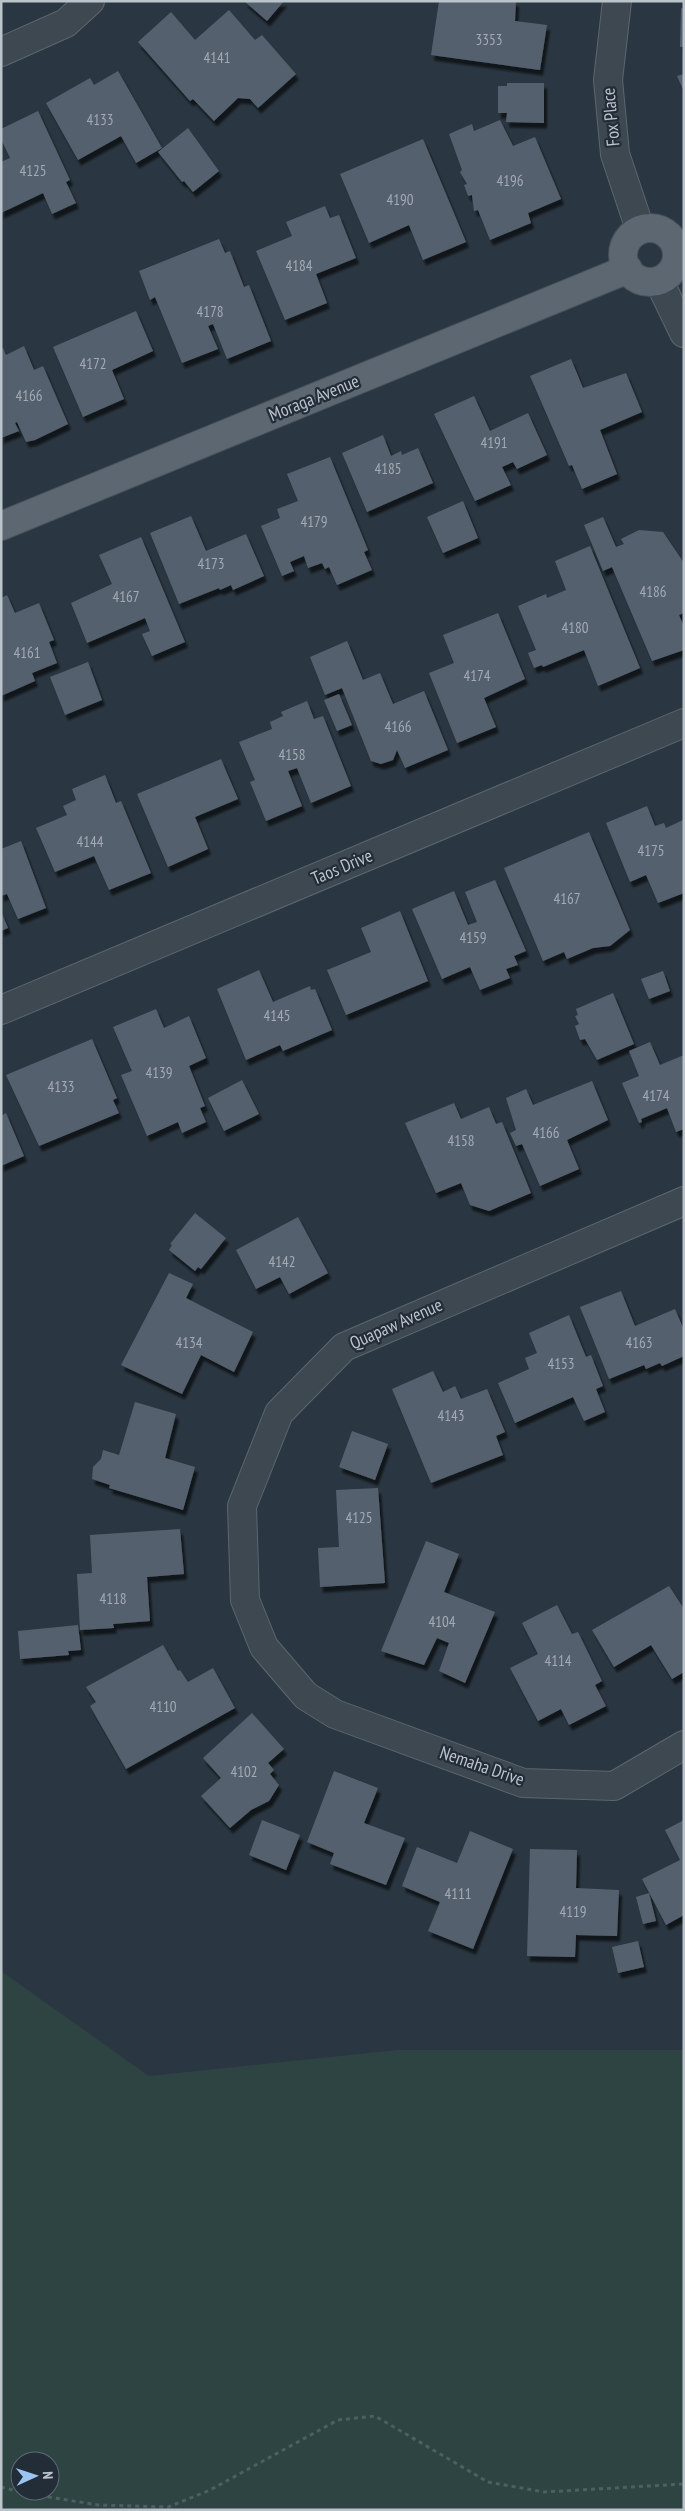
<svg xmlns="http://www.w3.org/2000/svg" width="685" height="2511" viewBox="0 0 685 2511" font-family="'PT Sans Narrow',sans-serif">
	<defs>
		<filter id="shadow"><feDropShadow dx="3" dy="5.5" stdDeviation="1" flood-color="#0009"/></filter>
	</defs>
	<rect width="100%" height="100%" fill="#2a3641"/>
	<path fill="#2d4443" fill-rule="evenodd" d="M1 1971 149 2076 397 2050H684V2510H1ZM20 2461H50V2491H20Z"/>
	<path fill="#55616e" filter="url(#shadow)" d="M244 1H284L267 21Z
		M439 1H516L515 21 547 25 540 70 431 55Z
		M681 8 684 9V47H680Z
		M229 10 255 40 262 35 296 74 258 108 250 99 238 98 214 121 193 99 190 101 138 42 171 12 195 40Z
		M118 71 162 148 136 163 121 136 78 160 46 103 90 78 94 85Z
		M684 74V92L677 76Z
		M507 83H544V123L506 122 507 113H498V86H507Z
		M38 111 70 180 66 182 76 203 52 214 43 193 1 213V162L10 158 1 139V129Z
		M500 120 513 146 535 137 561 199 528 213 531 223 490 240 478 210 474 211 472 195 468 196 464 185 467 184 460 172 462 170 449 134 472 124 474 131Z
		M188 128 219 171 193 192 184 181 182 182 158 152Z
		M423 139 466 242 423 260 409 225 369 243 340 174Z
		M325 206 330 218 339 215 356 258 316 274 327 303 285 320 256 251 292 236 286 222Z
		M219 239 225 253 230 251 244 287 249 285 271 341 227 359 213 324 208 326 218 349 182 363 155 297 150 300 139 271Z
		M136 311 153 351 112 370 124 399 83 417 53 347Z
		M24 346 34 370 43 366 68 424 35 440 26 442 17 422 15 423 19 431 1 438V349L3 348 6 355Z
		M571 359 583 388 626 373 642 412 600 430 617 474 582 489 572 465 569 466 530 376Z
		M474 396 490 431 528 413 547 455 517 469 513 462 502 467 511 485 475 501 434 414Z
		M383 435 391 456 401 451 402 455 418 448 433 483 367 512 342 453Z
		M330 457 368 550 364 552 372 570 337 585 329 567 325 569 322 563 308 568 304 556 290 562 294 571 282 576 261 526 280 518 277 509 298 501 287 474Z
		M463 501 478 538 443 553 427 517Z
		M191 516 206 551 246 534 264 576 233 590 231 585 220 590 219 588 179 604 150 533Z
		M603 517 616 547 624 544 621 539 639 530 663 532 684 563V613L679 615 684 627V650L652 661 612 567 603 571 584 525Z
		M141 537 185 642 152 656 142 634 150 631 145 618 87 643 71 603 112 584 99 555Z
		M590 546 640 668 598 686 584 650 543 667 542 665 534 668 528 653 536 650 518 606 546 594 547 598 566 590 555 561Z
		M7 595 15 613 39 603 54 640 49 642 57 663 32 673 35 681 1 696V598Z
		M498 613 525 679 484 698 496 727 457 743 429 673 454 663 443 635Z
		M347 641 363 680 380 673 393 704 424 691 448 750 405 768 397 750 393 760 381 764 371 761 342 688 325 695 310 657Z
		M88 662 102 700 65 715 50 677Z
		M339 694 352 725 337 731 324 700Z
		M307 701 314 719 323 716 351 786 311 803 297 768 288 771 302 806 266 821 250 782 255 780 239 742 272 729 270 722 283 716 281 712Z
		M221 759 238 799 195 817 208 849 168 867 137 794Z
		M105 775 116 803 121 801 151 873 109 890 94 856 55 872 36 828 67 815 63 806 76 800 72 789Z
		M647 806 655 826 664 823 666 828 683 820 684 823V893L658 903 646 875 630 882 606 823Z
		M589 832 630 930 610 946 593 948 567 959 564 952 543 961 504 868Z
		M21 841 46 908 18 919 7 894 1 896V849Z
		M495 880 526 951 514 956 518 965 506 969 510 978 480 990 470 967 442 979 412 909 454 891 468 925 477 922 465 892Z
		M1 911 8 928 1 931Z
		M400 911 428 981 346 1015 327 970 371 952 361 928Z
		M259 970 273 1002 310 986 311 990 315 989 332 1030 283 1051 280 1045 246 1060 217 989Z
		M663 971 670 991 649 999 641 979Z
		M613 993 634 1044 597 1060 585 1039 580 1040 575 1026 579 1024 575 1016 578 1015 576 1009Z
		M156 1009 164 1028 189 1016 206 1058 189 1066 205 1106 200 1108 206 1122 182 1133 178 1122 147 1136 121 1075 132 1071 113 1027Z
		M92 1039 117 1098 113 1100 119 1113 39 1146 6 1075Z
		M650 1042 660 1065 684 1055V1129L676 1132 667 1108 641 1119 642 1122 639 1123 622 1083 639 1076 629 1051Z
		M242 1080 259 1114 224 1131 208 1098Z
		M592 1081 608 1120 567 1140 579 1169 540 1186 522 1144 516 1146 510 1133 516 1130 506 1098 526 1089 533 1105Z
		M454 1103 461 1119 489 1107 496 1124 502 1122 531 1193 489 1211 470 1205 461 1183 436 1193 405 1123Z
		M6 1113 24 1156 1 1166V1116Z
		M195 1213 226 1238 201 1269 198 1267 195 1271 169 1250 172 1245 170 1244Z
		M298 1217 328 1273 289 1294 280 1277 256 1289 236 1250Z
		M169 1273 193 1284 186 1298 253 1332 234 1372 201 1355 182 1394 121 1365Z
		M621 1291 635 1326 675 1309 684 1330V1356L662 1366 660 1363 646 1369 644 1365 609 1379 580 1307Z
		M569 1315 586 1357 591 1355 603 1386 596 1389 605 1412 584 1421 573 1397 515 1423 498 1383 529 1369 525 1358 537 1353 529 1333Z
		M433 1371 443 1392 455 1386 461 1399 487 1389 505 1432 496 1436 503 1455 431 1483 392 1389Z
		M135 1402 176 1414 165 1458 195 1467 183 1510 109 1488 110 1485 92 1479 93 1467 101 1459 103 1450 119 1455Z
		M352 1431 388 1444 375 1480 339 1467Z
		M378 1488 385 1583 320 1587 318 1548 339 1547 336 1490Z
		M180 1529 184 1574 147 1577 150 1621 113 1624 114 1628 80 1630 77 1574 92 1573 90 1535Z
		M426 1541 459 1554 444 1592 495 1612 465 1683 439 1671 449 1643 437 1638 424 1665 381 1651Z
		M669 1586 684 1609V1672L672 1679 651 1645 614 1667 592 1630Z
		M557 1605 572 1634 578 1632 602 1681 595 1685 606 1706 569 1725 561 1709 538 1721 510 1668 538 1654 522 1623Z
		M78 1625 81 1650 68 1651 69 1655 20 1659 18 1631Z
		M163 1645 178 1671 180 1670 188 1682 213 1668 235 1708 126 1769 90 1706 96 1702 86 1687Z
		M252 1713 284 1749 268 1763 274 1770 270 1774 279 1785 269 1801 251 1810 230 1828 201 1796 221 1778 203 1758Z
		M334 1771 378 1788 364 1823 405 1838 386 1885 330 1864 334 1853 307 1842Z
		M262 1820 300 1835 286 1870 249 1855Z
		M684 1820V1915L666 1925 642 1879 680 1860 665 1830Z
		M470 1831 513 1849 473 1949 428 1931 440 1902 402 1886 417 1847 457 1863Z
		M530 1849 577 1850 576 1888 619 1890 617 1936 576 1935 575 1957 527 1956Z
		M649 1893 656 1921 643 1924 636 1897Z
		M638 1941 644 1967 618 1973 612 1947Z"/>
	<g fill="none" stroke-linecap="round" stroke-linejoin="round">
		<g stroke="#5c666f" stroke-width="30">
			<path id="minor" d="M617 1 608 80 615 154 640 229
				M1 52 66 23 90 1
				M659 281 684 333
				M1 1010 684 723
				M684 1201 344 1347 279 1413 242 1506 245 1600 264 1647 306 1696 335 1714 523 1783 614 1786 684 1745"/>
		</g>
		<g stroke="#47515b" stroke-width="30">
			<path id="major" d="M623 255a27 27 0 1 1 54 0a27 27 0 1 1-54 0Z
				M1 526 628 269"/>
		</g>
		<path stroke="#4c6061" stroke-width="3" stroke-dasharray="4 4" stroke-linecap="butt" d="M1 2487 24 2493 98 2505 168 2507 210 2490 338 2420 375 2416 488 2482 544 2492 684 2484"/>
		<use href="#minor" stroke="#3e4851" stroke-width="28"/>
		<use href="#major" stroke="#5c6771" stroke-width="28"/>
	</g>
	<g text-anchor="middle" stroke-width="4.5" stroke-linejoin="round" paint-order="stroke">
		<g font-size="15" fill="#a2aab4">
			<text x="489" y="45">3353</text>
			<text x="217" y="63">4141</text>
			<text x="100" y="125">4133</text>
			<text x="33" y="176">4125</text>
			<text x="510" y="186">4196</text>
			<text x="400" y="205">4190</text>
			<text x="299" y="271">4184</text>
			<text x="210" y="317">4178</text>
			<text x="93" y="369">4172</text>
			<text x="29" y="401">4166</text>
			<text x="494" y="448">4191</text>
			<text x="388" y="474">4185</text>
			<text x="314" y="527">4179</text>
			<text x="211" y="569">4173</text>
			<text x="653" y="597">4186</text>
			<text x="126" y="602">4167</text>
			<text x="575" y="633">4180</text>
			<text x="27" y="658">4161</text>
			<text x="477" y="681">4174</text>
			<text x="398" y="732">4166</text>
			<text x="292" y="760">4158</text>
			<text x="90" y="847">4144</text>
			<text x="651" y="856">4175</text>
			<text x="567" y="904">4167</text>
			<text x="473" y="943">4159</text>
			<text x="277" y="1021">4145</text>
			<text x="159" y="1078">4139</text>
			<text x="61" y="1092">4133</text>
			<text x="656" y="1101">4174</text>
			<text x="546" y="1138">4166</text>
			<text x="461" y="1146">4158</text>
			<text x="282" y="1267">4142</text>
			<text x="189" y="1348">4134</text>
			<text x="639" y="1348">4163</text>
			<text x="561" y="1369">4153</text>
			<text x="451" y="1421">4143</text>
			<text x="359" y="1523">4125</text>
			<text x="113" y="1604">4118</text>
			<text x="442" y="1627">4104</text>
			<text x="558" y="1666">4114</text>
			<text x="163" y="1712">4110</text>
			<text x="244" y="1777">4102</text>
			<text x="458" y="1899">4111</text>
			<text x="573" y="1917">4119</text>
		</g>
		<g font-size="18" fill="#bbc3cb" stroke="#222d37">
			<text transform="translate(611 117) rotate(-95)" y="6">Fox Place</text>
			<text transform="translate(314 398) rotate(-22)" y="6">Moraga Avenue</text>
			<text transform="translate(342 867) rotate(-23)" y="6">Taos Drive</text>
			<text transform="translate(396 1324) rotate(-24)" y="6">Quapaw Avenue</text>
			<text transform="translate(482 1766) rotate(19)" y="6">Nemaha Drive</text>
		</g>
	</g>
	<rect width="685" height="2511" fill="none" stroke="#bbc3cb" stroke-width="5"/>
	<g transform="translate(35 2476) rotate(87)"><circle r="24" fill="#222d37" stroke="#5f6972"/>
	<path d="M0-4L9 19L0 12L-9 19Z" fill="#9bc4f0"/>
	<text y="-8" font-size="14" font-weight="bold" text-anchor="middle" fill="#bbc3cb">N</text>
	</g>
</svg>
